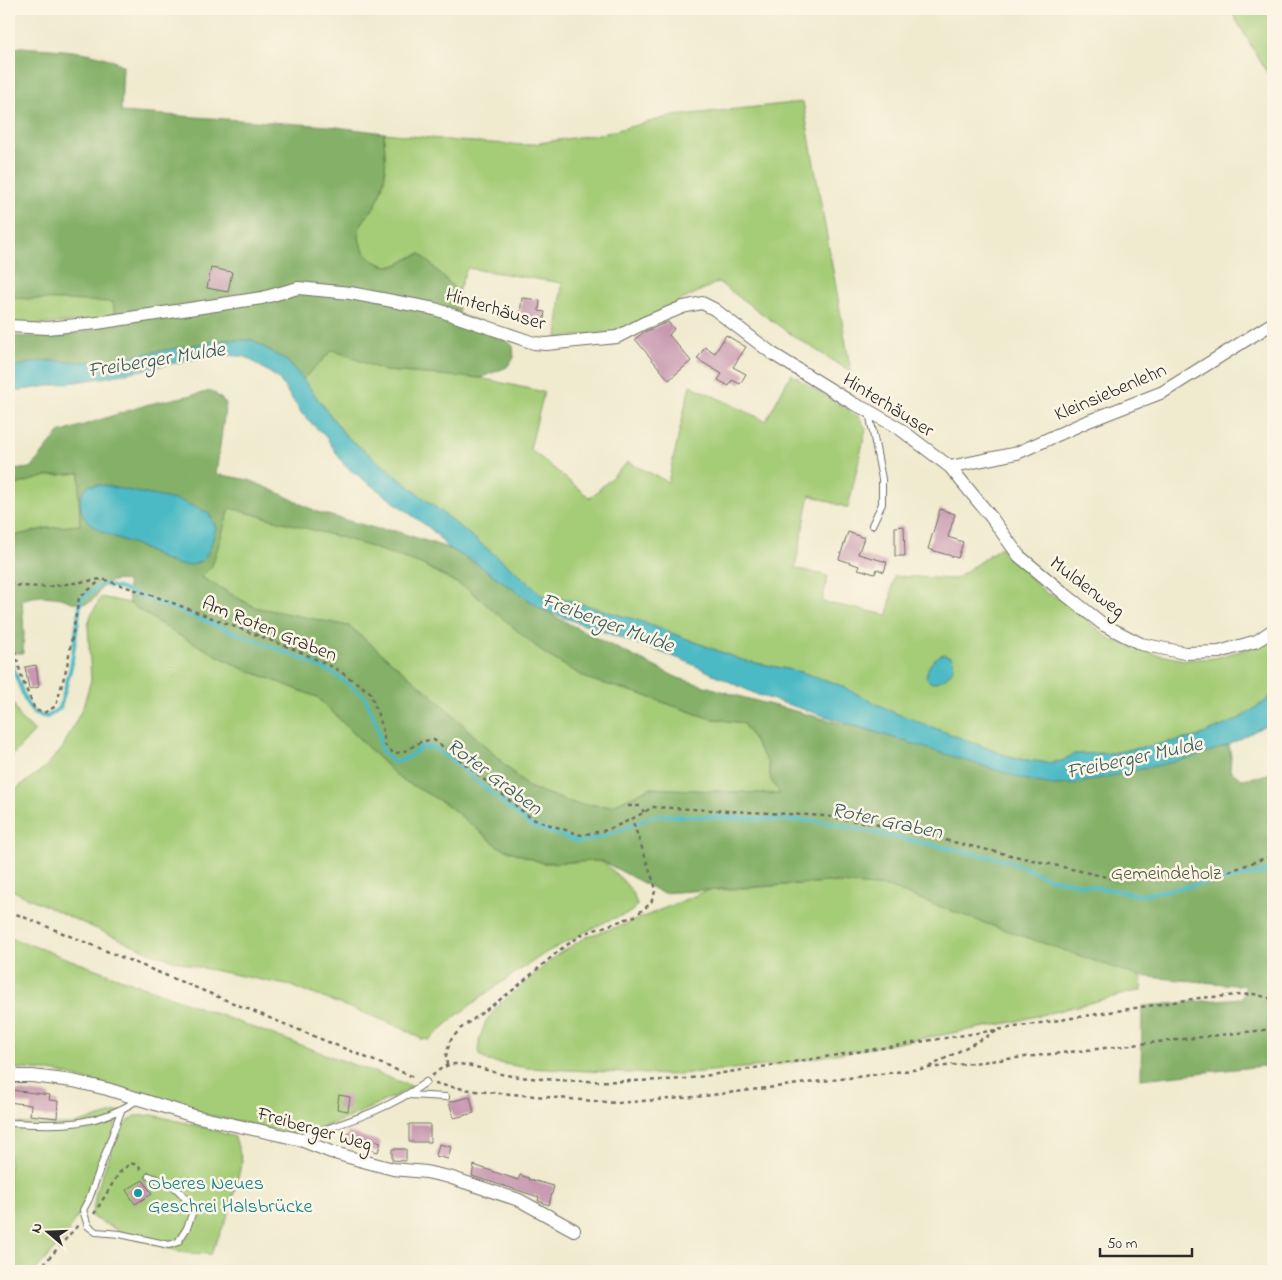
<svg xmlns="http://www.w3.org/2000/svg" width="1282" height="1280" viewBox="0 0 1282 1280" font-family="'Indie Flower',sans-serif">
	<rect width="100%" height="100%" fill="#fcf5e5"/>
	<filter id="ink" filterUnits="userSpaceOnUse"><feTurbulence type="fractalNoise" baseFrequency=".02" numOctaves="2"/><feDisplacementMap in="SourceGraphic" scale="10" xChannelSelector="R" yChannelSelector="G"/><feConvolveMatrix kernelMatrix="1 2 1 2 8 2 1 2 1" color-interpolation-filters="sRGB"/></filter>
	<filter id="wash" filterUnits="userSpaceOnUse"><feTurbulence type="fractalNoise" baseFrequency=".0096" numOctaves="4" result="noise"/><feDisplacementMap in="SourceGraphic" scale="20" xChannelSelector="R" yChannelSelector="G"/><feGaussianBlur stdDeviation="1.12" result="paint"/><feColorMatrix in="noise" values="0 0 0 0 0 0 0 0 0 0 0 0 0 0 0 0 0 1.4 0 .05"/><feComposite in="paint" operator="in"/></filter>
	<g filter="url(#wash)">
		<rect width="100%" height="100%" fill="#f0eacf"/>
		<path fill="#a5cc77" stroke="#687c51" d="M1230 9H1273V83Z
			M803 102 851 372 789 333 718 282 620 331 557 338 562 283 467 268 458 292 421 254C408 256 400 267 389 266 372 264 358 250 359 232 360 222 370 214 375 206 379 199 382 188 384 180 387 166 384 148 384 133L458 141 525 145 606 133 672 116Z
			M9 298 113 302 116 320 9 326Z
			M333 350 385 371 480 378 544 392 530 449 590 498 628 462 668 482 690 385 766 421 791 374 859 417 866 429 848 508 810 495 795 568 828 576 822 602 888 615 894 576 955 579 1001 547 1046 593 1062 599 1111 640 1150 653 1185 660 1215 658 1253 647 1273 638V694L1264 702 1237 720 1196 737 1112 753 1074 754 1062 761 1048 763 1013 758 895 713 835 683 801 672 742 660 640 621 568 600 543 596 514 570 346 436 303 379Z
			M80 473 79 498 81 525 48 528 9 537V503L11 486 47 476Z
			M230 508 347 539 421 564 468 589 545 654 588 679 640 694 708 718 743 723 768 763 771 780 781 794 650 788 611 806 576 804 528 787 435 698 349 626 254 607 201 577 212 566Z
			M101 597 129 603 173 632 239 667 317 697 399 778 446 804 499 847 543 863 602 861C615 874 634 886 637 906L631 912 607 921 547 952 493 988 455 1017 429 1040 421 1039 408 1031 380 1019 291 986 197 967 154 954 74 919 9 889V794L43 769 62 749 83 707 91 680 88 625 91 615Z
			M9 694 21 720 35 731 9 759Z
			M828 882 888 887 976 920 1142 977 1141 990 1013 1022 776 1065 668 1075 527 1068 488 1061 479 1055V1040L486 1021 497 1007 558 954 588 936 626 924 706 891Z
			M9 937 414 1087 350 1117 300 1136 191 1111 57 1072 9 1068Z
			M121 1111 89 1199 68 1231 70 1232 35 1271H9V1123L71 1125Z
			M153 1115 203 1127 235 1137 242 1161 229 1213 211 1254 185 1253 131 1237 92 1217 96 1193 119 1129 135 1116Z"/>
		<path fill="#84b068" stroke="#586e4a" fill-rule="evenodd" d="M22 47C53 50 97 49 123 66L121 112 329 126 384 133C384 148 387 166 384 180 382 188 379 199 375 206 370 214 360 222 359 232 358 250 372 264 389 266 400 267 408 256 421 254L458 292 459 315 492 325 513 346 514 358 507 367 480 378 385 371 333 350 303 379 287 361 252 340H223L96 362 41 361 9 368V336C45 337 82 338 115 320L113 302 9 298V49Z
			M212 391 226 403 216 474 249 480 277 492 317 512 378 529 395 531 448 548 476 563 543 610 602 641 678 678 745 698 1075 784 1229 745 1231 756 1230 771 1242 779 1261 776 1273 772V1065L1141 1079 1142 1006 1242 998 1246 986 1138 976 976 920 888 887 828 882 662 893 602 861 543 863 499 847 446 804 399 778 317 697 239 667 173 632 129 603 127 581C94 577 103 599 87 603 78 606 69 600 60 598 49 596 33 595 22 600L24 634 23 653H9V537L48 528 80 525 79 498 80 473 47 476 12 486 9 503V470L31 468 59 433 149 404ZM89 485H102L170 563 138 546 83 491ZM230 508 347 539 421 564 468 589 545 654 588 679 640 694 708 718 743 723 768 763 771 780 780 794 650 788 611 806 576 804 528 787 435 698 349 626 254 607 201 577 212 566Z"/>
		<path fill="#4cbac4" stroke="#3c7278" d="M223 340H252L287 361 303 379 346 436 514 570 543 596 568 600 640 621 742 660 801 672 835 683 895 713 1013 758 1048 763 1062 761 1074 754 1112 753 1196 737 1237 720 1264 702 1273 694V721L1229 745 1191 758 1075 784 1053 785 1030 781 758 695 683 660 543 610 476 563 448 548 432 530 345 466 326 437 302 414 279 379 246 357 219 354 102 378 9 392V368L41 361 96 362Z
			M89 485H102L181 501 209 513 216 528C212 540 210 558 197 563 176 572 154 552 136 545 115 536 84 531 80 505 79 496 83 490 89 485Z
			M942 654 952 657C958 672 945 681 931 683L926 677C928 665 932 660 942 654Z"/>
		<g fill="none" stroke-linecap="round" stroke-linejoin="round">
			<path stroke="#4cbac4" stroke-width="4" d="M9 657 26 702 34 714 47 717 60 708 71 667 81 599 102 584 122 589 295 656 333 673 365 697 378 728 381 750 393 762 405 759 422 747 434 748 449 758 530 825 579 842 609 835 656 815 818 821 1009 861 1048 878 1139 895 1261 873 1273 869"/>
		</g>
		<g id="blocks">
			<path fill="#c798b0" d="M211 268 232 272 228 292 207 288Z
				M522 298 540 300 539 311 545 312 543 325 519 322Z
				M668 322 674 329 669 335 691 361 669 380 635 339 644 332Z
				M726 335 746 347 733 367 746 374 740 384 732 380 729 386 718 380 722 374 697 359 705 347 715 353Z
				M940 509 955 514 948 537 963 542 958 558 928 549Z
				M904 526 905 556H895V527Z
				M848 532 864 538 858 554 887 562 884 572 877 569 875 574 858 569 859 566 839 559Z
				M36 665 39 687 29 689 25 667Z
				M11 1090 50 1095 49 1100 58 1101 57 1118 30 1115 31 1105 9 1102Z
				M339 1095 350 1097 348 1111 337 1109Z
				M470 1097 474 1113 454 1118 449 1102Z
				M409 1124H430V1142H409Z
				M348 1132 381 1142 378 1152 345 1143Z
				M439 1144 451 1147 448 1159 436 1156Z
				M392 1149H406V1161L392 1160Z
				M474 1165 518 1180 520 1175 529 1178 528 1179 554 1186 549 1205 538 1201 539 1197 472 1176Z
				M143 1180 152 1194 135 1204 126 1190Z"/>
		</g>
	</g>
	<g filter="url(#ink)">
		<use href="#blocks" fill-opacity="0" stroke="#706e64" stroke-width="1"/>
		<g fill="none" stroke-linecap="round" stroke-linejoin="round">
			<g stroke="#706e64" stroke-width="8">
				<path id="lane" d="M869 412 882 479V504L872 525
					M408 1095 446 1097
					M121 1111 89 1199 83 1210 88 1226 96 1232 120 1234 169 1245 178 1242 187 1228 193 1211C179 1186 175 1187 149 1176
					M9 1123C60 1125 93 1128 138 1100
					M299 1138C345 1122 387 1111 426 1082"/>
			</g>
			<g stroke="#706e64" stroke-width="14">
				<path id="street" d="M9 326 47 328 97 323 262 298 298 288 350 293 435 309 534 343 546 344 617 337 644 323 683 307 702 303 714 309 773 354 854 404 869 411 900 429 950 467 991 517 1019 556 1066 595 1104 625 1141 644 1185 653 1219 652 1257 641 1273 630
					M950 467 1017 453 1086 422 1163 392 1273 323
					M9 1076H32L73 1081 107 1089 194 1116 298 1139 331 1152 363 1161 393 1169 426 1172 449 1177 519 1200 574 1230"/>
			</g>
			<path stroke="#706e64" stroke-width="2.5" stroke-dasharray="4 4" stroke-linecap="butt" d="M9 583 21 586 46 587 102 579 157 597 296 650 335 668 370 692 382 726 385 745 394 754 407 750 422 741 434 740 453 754 532 819 581 835 607 830 632 819 653 807 826 816 874 824 1111 878 1168 880 1225 873 1273 855
				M9 628 22 679 35 710 44 713 56 706 67 666 79 598 101 580
				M628 806H640L644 812
				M9 911 416 1078
				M447 1065 446 1056 450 1041 460 1029 513 990 561 949 583 934 635 916 651 903 656 889 632 819
				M929 1067 997 1031
				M432 1076C439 1070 446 1064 455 1064 475 1064 493 1074 512 1076 569 1083 627 1082 685 1079L1199 998 1254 994 1273 999
				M435 1084 476 1091 617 1103 695 1097 928 1068 1273 1029
				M94 1214 119 1173 131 1163 139 1166 142 1172
				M38 1271 78 1225"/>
			<use href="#lane" stroke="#fff" stroke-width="6"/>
			<use href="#street" stroke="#fff" stroke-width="12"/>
		</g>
	</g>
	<circle fill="#0f9aa8" stroke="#fcf5e5" stroke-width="2" cx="138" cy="1193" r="5"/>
	<g text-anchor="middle" stroke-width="5" stroke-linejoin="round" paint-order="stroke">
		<g font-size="20" fill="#2b2b2b" stroke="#fcf5e5">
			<text transform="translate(496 308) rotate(17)" y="7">Hinterhäuser</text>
			<text transform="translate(1110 391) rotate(-23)" y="7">Kleinsiebenlehn</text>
			<text transform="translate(889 404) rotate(32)" y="7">Hinterhäuser</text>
			<text transform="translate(1088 586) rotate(37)" y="7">Muldenweg</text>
			<text transform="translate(270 628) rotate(22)" y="7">Am Roten Graben</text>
			<text transform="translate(315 1128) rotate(16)" y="7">Freiberger Weg</text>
		</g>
		<g font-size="20" fill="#505b42" stroke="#fcf5e5">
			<text x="1166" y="879">Gemeindeholz</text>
		</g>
		<g font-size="20" fill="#0d838f" stroke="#fcf5e5" text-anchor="start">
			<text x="148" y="1189">Oberes Neues<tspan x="148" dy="23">Geschrei Halsbrücke</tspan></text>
		</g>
		<g font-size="21" font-style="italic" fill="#375d61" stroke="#fcf5e5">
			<text transform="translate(156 359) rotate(-9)" y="7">Freiberger Mulde</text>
			<text transform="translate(608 622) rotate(20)" y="7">Freiberger Mulde</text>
			<text transform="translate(1134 757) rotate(-12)" y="7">Freiberger Mulde</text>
			<text transform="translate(495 776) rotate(37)" y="7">Roter Graben</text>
			<text transform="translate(887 820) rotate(12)" y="7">Roter Graben</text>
		</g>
	</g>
	<rect width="1282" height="1280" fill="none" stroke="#fcf5e5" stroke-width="30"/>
	<g transform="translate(48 1232) rotate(289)" stroke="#fcf5e5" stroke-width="4" paint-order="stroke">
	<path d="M0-4L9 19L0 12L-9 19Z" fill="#2b2b2b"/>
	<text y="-8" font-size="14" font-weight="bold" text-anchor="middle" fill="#2b2b2b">N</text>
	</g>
	<path d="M1100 1248v8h92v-8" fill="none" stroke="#2b2b2b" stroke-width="2.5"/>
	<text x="1107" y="1248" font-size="15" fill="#2b2b2b" stroke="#fcf5e5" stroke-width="4" paint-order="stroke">50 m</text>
</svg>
